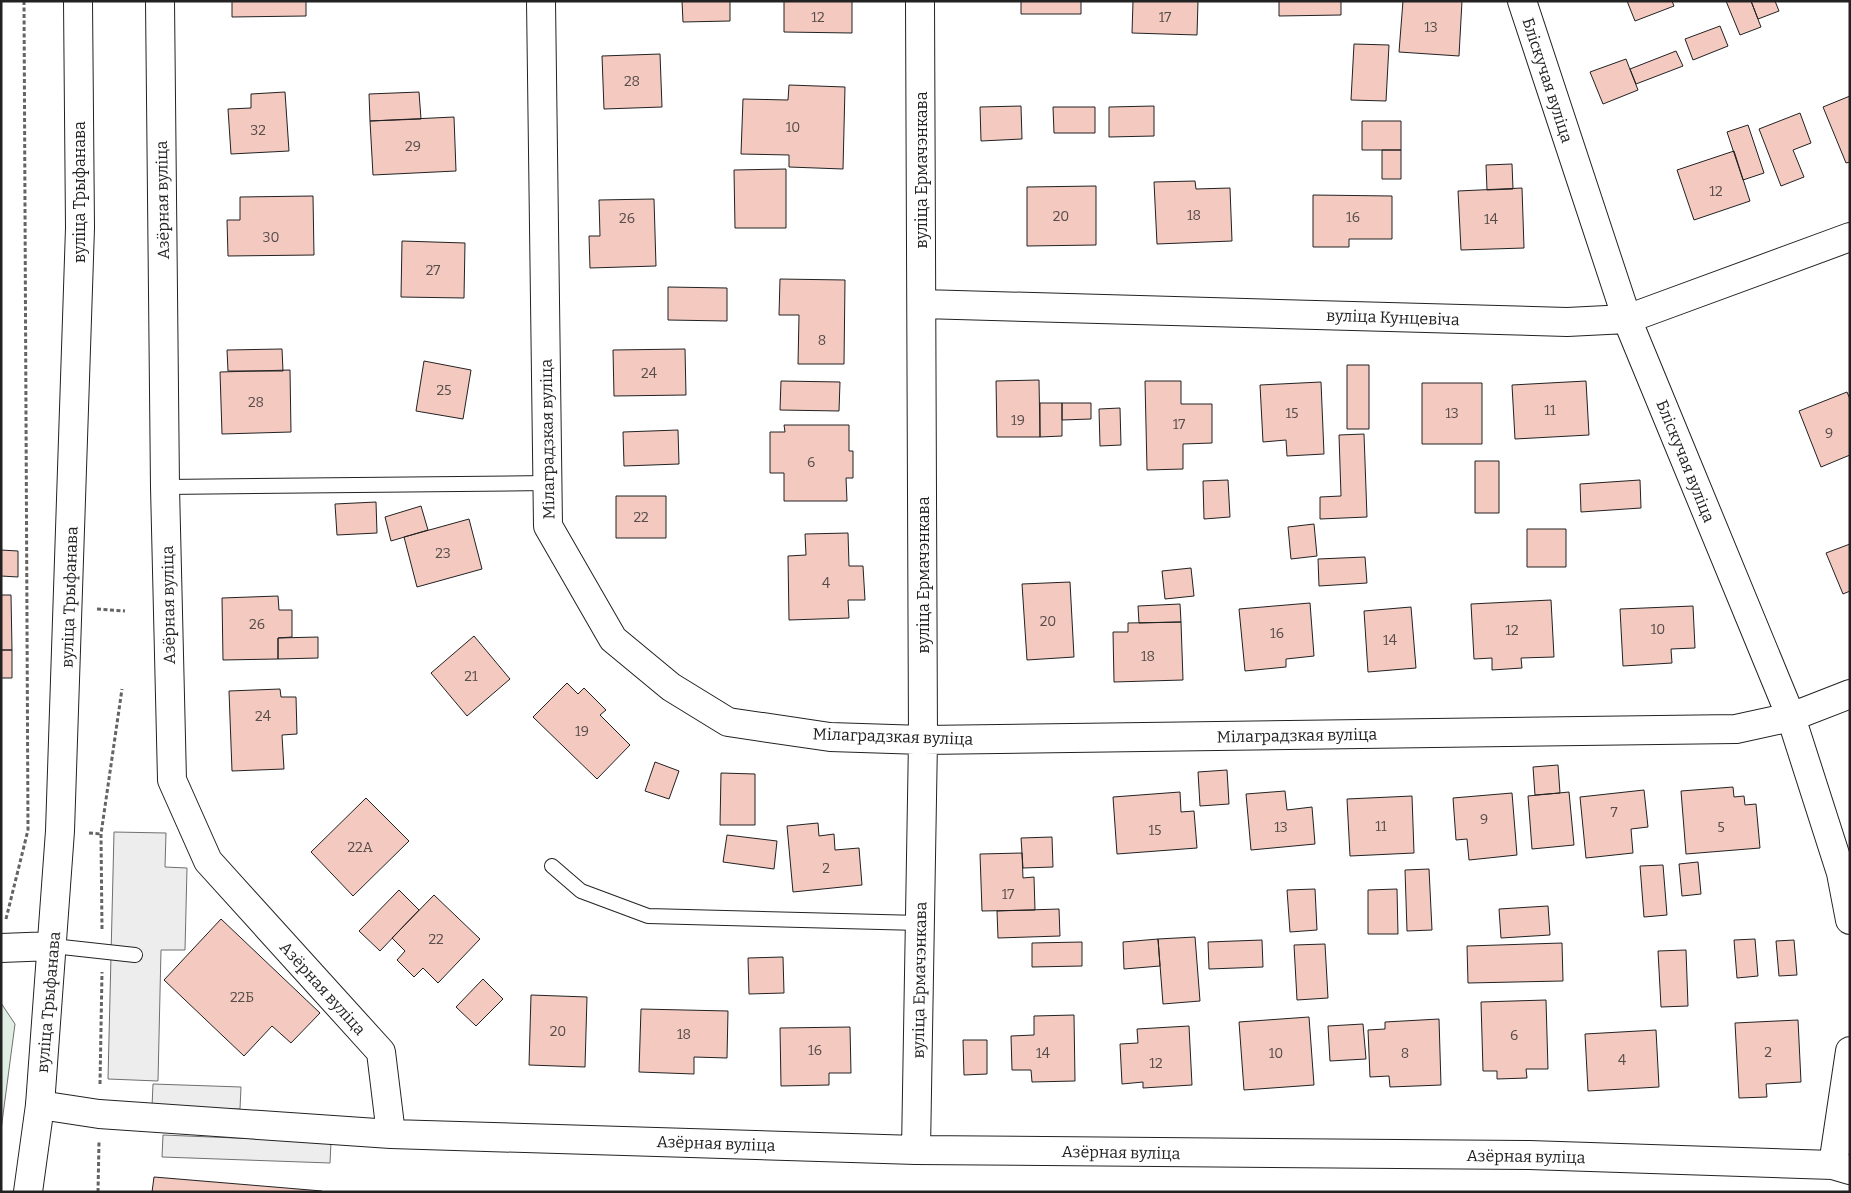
<svg xmlns="http://www.w3.org/2000/svg" width="1851" height="1193" viewBox="0 0 1851 1193" font-family="Bitter,serif">
	<rect width="100%" height="100%" fill="#fff"/>
	<path fill="#e0efe3" stroke="#6f6f6f" d="M1 1003 15 1024 1 1130Z"/>
	<path fill="#ededed" stroke="#6f6f6f" d="M114 832 166 833 165 867 187 868 185 950H161L158 1081 108 1079Z
		M153 1084 241 1087 240 1109 152 1107Z
		M163 1135 331 1142 330 1163 162 1157Z"/>
	<path fill="#f3c9c0" stroke="#222" d="M232 1H306V16L232 17Z
		M682 1H730V21L683 22Z
		M784 1H852V33L784 32Z
		M1021 1H1081V14H1021Z
		M1133 1H1198L1197 35 1132 33Z
		M1279 1H1341V15L1279 16Z
		M1403 1H1462L1459 56 1399 52Z
		M1627 1H1672L1674 6 1635 21Z
		M1726 1H1751L1761 27 1740 35Z
		M1751 1H1775L1779 11 1758 19Z
		M1720 26 1728 46 1693 60 1685 39Z
		M1354 44 1389 45 1386 101 1351 100Z
		M1676 51 1683 66 1636 84 1630 69Z
		M660 54 662 107 604 109 602 56Z
		M1626 59 1638 90 1603 104 1590 72Z
		M789 85 845 87 843 169 789 167V155L741 154 743 99 788 100Z
		M285 92 289 151 231 154 228 109 251 108V94Z
		M419 92 421 119 370 121 369 94Z
		M1850 96V162L1846 163 1823 107Z
		M1021 106 1022 139 981 141 980 107Z
		M1154 106V136L1109 137V107Z
		M1053 107H1095V133H1054Z
		M1800 113 1811 143 1793 150 1804 177 1781 186 1759 129Z
		M454 117 456 171 373 175 370 121Z
		M1362 121H1401V150H1362Z
		M1748 125 1764 173 1743 180 1727 132Z
		M1382 150H1401V179H1382Z
		M1734 151 1750 201 1694 220 1677 170Z
		M1512 164 1513 189 1487 190 1486 165Z
		M786 169V228H735L734 170Z
		M1195 181 1196 189 1230 188 1232 241 1157 244 1154 182Z
		M1096 186V245L1027 246V187Z
		M1522 188 1524 248 1461 250 1458 191Z
		M1313 195 1392 196V239H1349V247H1313Z
		M313 196 314 255 228 256 227 220H240V197Z
		M654 199 656 266 590 268 589 236H600L599 200Z
		M402 241 465 243 464 298 401 297Z
		M780 279 845 280 844 364H798L799 315H779Z
		M668 287 727 288V321L668 320Z
		M282 349 283 371H228L227 350Z
		M685 349 686 395 614 396 613 350Z
		M424 361 471 370 463 419 416 411Z
		M1347 365H1369V429H1347Z
		M290 370 291 432 222 434 220 372Z
		M1039 380 1040 437H997L996 381Z
		M781 381 840 382 839 411 780 410Z
		M1145 381H1181V404H1212V443L1183 444V469L1147 470Z
		M1586 381 1589 435 1515 439 1512 385Z
		M1321 382 1324 454 1287 456 1286 440 1263 442 1260 385Z
		M1422 383H1482V444H1422Z
		M1847 392 1850 399V455L1821 467 1799 411Z
		M1040 403H1062V436L1040 437Z
		M1062 403H1091V419L1062 420Z
		M1120 408 1121 445 1100 446 1099 409Z
		M784 425H849V451H853V478H846L847 501H784V473H770V432H785Z
		M678 430 679 464 624 466 623 432Z
		M1364 434 1367 517 1320 519V497L1341 496 1339 435Z
		M1475 461H1499V513H1475Z
		M1228 480 1230 517 1204 519 1203 481Z
		M1640 480 1641 508 1581 512 1580 484Z
		M616 496H666V538H616Z
		M376 502 377 533 337 535 335 504Z
		M421 506 428 530 391 541 385 517Z
		M469 519 482 569 417 587 404 537Z
		M1314 524 1317 556 1291 559 1288 527Z
		M1527 529H1566V567H1527Z
		M848 533 849 566H863L865 600H848L849 618 789 620 788 556 806 555 805 534Z
		M1850 544V591L1843 594 1826 553Z
		M1 550 18 551V577L1 576Z
		M1365 557 1367 583 1319 586 1318 559Z
		M1191 568 1194 596 1165 599 1162 571Z
		M1070 582 1074 657 1027 660 1022 584Z
		M1 595H11L12 650H1Z
		M278 596 279 610H292V637L278 638V659L223 660 222 598Z
		M1551 600 1554 657 1521 658 1522 668 1492 670V658L1474 659 1471 604Z
		M1310 603 1314 656 1286 659V667L1245 671 1239 609Z
		M1180 604 1181 622 1139 623 1138 606Z
		M1693 606 1695 648 1671 649 1672 663 1623 666 1620 609Z
		M1411 607 1416 668 1368 672 1364 611Z
		M1181 622 1183 680 1114 682 1113 632H1128V623Z
		M474 636 510 679 467 716 431 673Z
		M318 637V658L278 659V638Z
		M1 650H12V678H1Z
		M567 683 578 694 584 688 606 710 600 715 630 745 597 779 533 717Z
		M280 689 281 697H296L297 734 282 735 284 769 232 771 229 691Z
		M655 762 679 771 669 799 645 791Z
		M1558 765 1560 793 1535 795 1533 767Z
		M1227 770 1229 804 1200 806 1198 772Z
		M721 773 755 774V825H720Z
		M1733 787 1734 797 1744 796 1745 805 1756 804 1760 848 1686 854 1681 791Z
		M1644 790 1648 827 1631 829 1633 853 1586 858 1580 797Z
		M1285 791 1287 810 1312 807 1315 844 1251 850 1246 794Z
		M1180 792 1181 812 1194 811 1197 848 1117 854 1113 797Z
		M1569 792 1574 845 1532 849 1528 796Z
		M1512 793 1517 855 1469 860 1467 839 1456 840 1453 798Z
		M1412 796 1414 853 1350 856 1347 799Z
		M366 798 409 841 353 896 311 852Z
		M818 823 819 836 834 834 835 850 859 848 862 885 793 892 787 826Z
		M727 835 777 841 774 869 723 862Z
		M1052 837 1053 867 1023 868 1021 838Z
		M1022 853 1023 878 1034 877 1035 910 982 911 980 854Z
		M1698 862 1701 894 1682 896 1679 864Z
		M1663 865 1667 915 1644 917 1640 866Z
		M1429 869 1432 930 1407 931 1405 870Z
		M1315 889 1317 930 1290 932 1287 890Z
		M1397 889 1398 934H1368V890Z
		M399 890 419 910 380 951 359 931Z
		M434 895 480 939 438 983 423 968 414 977 397 960 405 951 392 938Z
		M1548 906 1550 935 1501 938 1499 909Z
		M1059 909 1060 936 998 938 997 911Z
		M221 919 320 1013 291 1043 272 1026 244 1056 164 980Z
		M1195 937 1200 1001 1163 1004 1158 939Z
		M1158 939 1160 966 1124 969 1123 942Z
		M1755 939 1758 976 1737 978 1734 940Z
		M1262 940 1263 967 1209 969 1208 942Z
		M1794 940 1797 975 1779 976 1776 941Z
		M1082 942V966L1032 967V943Z
		M1562 943 1563 981 1468 983 1467 946Z
		M1325 944 1328 998 1297 1000 1294 945Z
		M1686 950 1688 1006 1661 1007 1658 951Z
		M783 957 784 993 749 994 748 958Z
		M483 979 503 999 476 1026 456 1007Z
		M531 995 587 997 585 1067 529 1065Z
		M1546 1000 1548 1069H1526L1527 1078 1497 1079V1071H1483L1481 1002Z
		M641 1009 728 1011 727 1058 694 1057V1074L639 1072Z
		M1074 1015 1075 1081 1032 1082 1031 1070H1012L1011 1036 1034 1035V1016Z
		M1309 1017 1314 1085 1244 1090 1239 1022Z
		M1439 1019 1441 1085 1390 1087 1389 1076 1370 1077 1368 1030 1385 1029V1022Z
		M1798 1020 1801 1082 1766 1084 1767 1097 1739 1098 1735 1023Z
		M1363 1024 1366 1059 1330 1061 1328 1026Z
		M1189 1026 1192 1085 1143 1088V1082L1122 1084 1120 1044 1138 1043 1137 1029Z
		M850 1027 851 1073H829V1085L781 1086 780 1028Z
		M1656 1030 1659 1087 1588 1091 1585 1034Z
		M963 1040H987V1074L964 1075Z
		M154 1177 322 1191V1192H152Z"/>
	<g fill="none" stroke-linecap="round" stroke-linejoin="round">
		<g stroke="#222" stroke-width="16">
			<path id="service" d="M165 487 547 483
				M552 866 581 891 648 916 920 923
				M53 946 135 955"/>
		</g>
		<g stroke="#222" stroke-width="30">
			<path id="minor" d="M160 1 165 487 172 780 208 861 381 1052 391 1134
				M541 1 548 526 613 639 671 687 728 722 830 737 923 740 1736 729 1791 717 1850 694
				M1522 1 1627 319 1791 717 1841 873 1850 920
				M922 304 1567 322 1627 319 1850 237
				M40 1105 99 1114 391 1134 916 1150 1529 1155 1833 1165 1850 1170
				M916 1150 923 740 920 1
				M1833 1165 1850 1051"/>
		</g>
		<g stroke="#222" stroke-width="30">
			<path id="tertiary" d="M1 948 53 946
				M28 1192 40 1105 60 831 80 228 78 1"/>
		</g>
		<path stroke="#646464" stroke-width="3" stroke-dasharray="4 2.5" stroke-linecap="butt" d="M24 1 28 830
			M97 609 125 611
			M89 833 101 834
			M6 919 28 830
			M102 929 101 834 122 689
			M100 1084 102 972
			M98 1192 99 1142"/>
		<use href="#service" stroke="#fff" stroke-width="14"/>
		<use href="#minor" stroke="#fff" stroke-width="28"/>
		<use href="#tertiary" stroke="#fff" stroke-width="28"/>
	</g>
	<g text-anchor="middle" stroke-width="4" stroke-linejoin="round" paint-order="stroke">
		<g font-size="14" fill="#564c4a">
			<text x="818" y="22">12</text>
			<text x="1165" y="22">17</text>
			<text x="1431" y="32">13</text>
			<text x="632" y="86">28</text>
			<text x="793" y="132">10</text>
			<text x="258" y="135">32</text>
			<text x="413" y="151">29</text>
			<text x="1716" y="196">12</text>
			<text x="1194" y="220">18</text>
			<text x="1061" y="221">20</text>
			<text x="1353" y="222">16</text>
			<text x="627" y="223">26</text>
			<text x="1491" y="224">14</text>
			<text x="271" y="242">30</text>
			<text x="433" y="275">27</text>
			<text x="822" y="345">8</text>
			<text x="649" y="378">24</text>
			<text x="444" y="395">25</text>
			<text x="256" y="407">28</text>
			<text x="1550" y="415">11</text>
			<text x="1292" y="418">15</text>
			<text x="1452" y="418">13</text>
			<text x="1018" y="425">19</text>
			<text x="1179" y="429">17</text>
			<text x="1829" y="438">9</text>
			<text x="811" y="467">6</text>
			<text x="641" y="522">22</text>
			<text x="443" y="558">23</text>
			<text x="826" y="588">4</text>
			<text x="1048" y="626">20</text>
			<text x="257" y="629">26</text>
			<text x="1658" y="634">10</text>
			<text x="1512" y="635">12</text>
			<text x="1277" y="638">16</text>
			<text x="1390" y="645">14</text>
			<text x="1148" y="661">18</text>
			<text x="471" y="681">21</text>
			<text x="263" y="721">24</text>
			<text x="582" y="736">19</text>
			<text x="1614" y="817">7</text>
			<text x="1484" y="824">9</text>
			<text x="1381" y="831">11</text>
			<text x="1281" y="832">13</text>
			<text x="1721" y="832">5</text>
			<text x="1155" y="835">15</text>
			<text x="360" y="852">22А</text>
			<text x="826" y="873">2</text>
			<text x="1008" y="899">17</text>
			<text x="436" y="944">22</text>
			<text x="242" y="1002">22Б</text>
			<text x="558" y="1036">20</text>
			<text x="684" y="1039">18</text>
			<text x="1514" y="1040">6</text>
			<text x="815" y="1055">16</text>
			<text x="1768" y="1057">2</text>
			<text x="1043" y="1058">14</text>
			<text x="1276" y="1058">10</text>
			<text x="1405" y="1058">8</text>
			<text x="1622" y="1065">4</text>
			<text x="1156" y="1068">12</text>
		</g>
		<g font-size="16" fill="#222" stroke="#fff">
			<text transform="translate(1548 80) rotate(72)" y="6">Бліскучая вуліца</text>
			<text transform="translate(921 170) rotate(-90)" y="6">вуліца Ермачэнкава</text>
			<text transform="translate(79 192) rotate(-90)" y="6">вуліца Трыфанава</text>
			<text transform="translate(162 200) rotate(-91)" y="6">Азёрная вуліца</text>
			<text transform="translate(1393 317) rotate(2)" y="6">вуліца Кунцевіча</text>
			<text transform="translate(547 439) rotate(-91)" y="6">Мілаградзкая вуліца</text>
			<text transform="translate(1686 461) rotate(68)" y="6">Бліскучая вуліца</text>
			<text transform="translate(923 575) rotate(-90)" y="6">вуліца Ермачэнкава</text>
			<text transform="translate(69 597) rotate(-88)" y="6">вуліца Трыфанава</text>
			<text transform="translate(168 605) rotate(-91)" y="6">Азёрная вуліца</text>
			<text transform="translate(1297 735) rotate(-1)" y="6">Мілаградзкая вуліца</text>
			<text transform="translate(893 736) rotate(2)" y="6">Мілаградзкая вуліца</text>
			<text transform="translate(919 980) rotate(-89)" y="6">вуліца Ермачэнкава</text>
			<text transform="translate(323 988) rotate(48)" y="6">Азёрная вуліца</text>
			<text transform="translate(48 1002) rotate(-85)" y="6">вуліца Трыфанава</text>
			<text transform="translate(716 1143) rotate(2)" y="6">Азёрная вуліца</text>
			<text transform="translate(1121 1152) rotate(1)" y="6">Азёрная вуліца</text>
			<text transform="translate(1526 1156) rotate(1)" y="6">Азёрная вуліца</text>
		</g>
	</g>
	<rect width="1851" height="1193" fill="none" stroke="#222222" stroke-width="5"/>
</svg>
